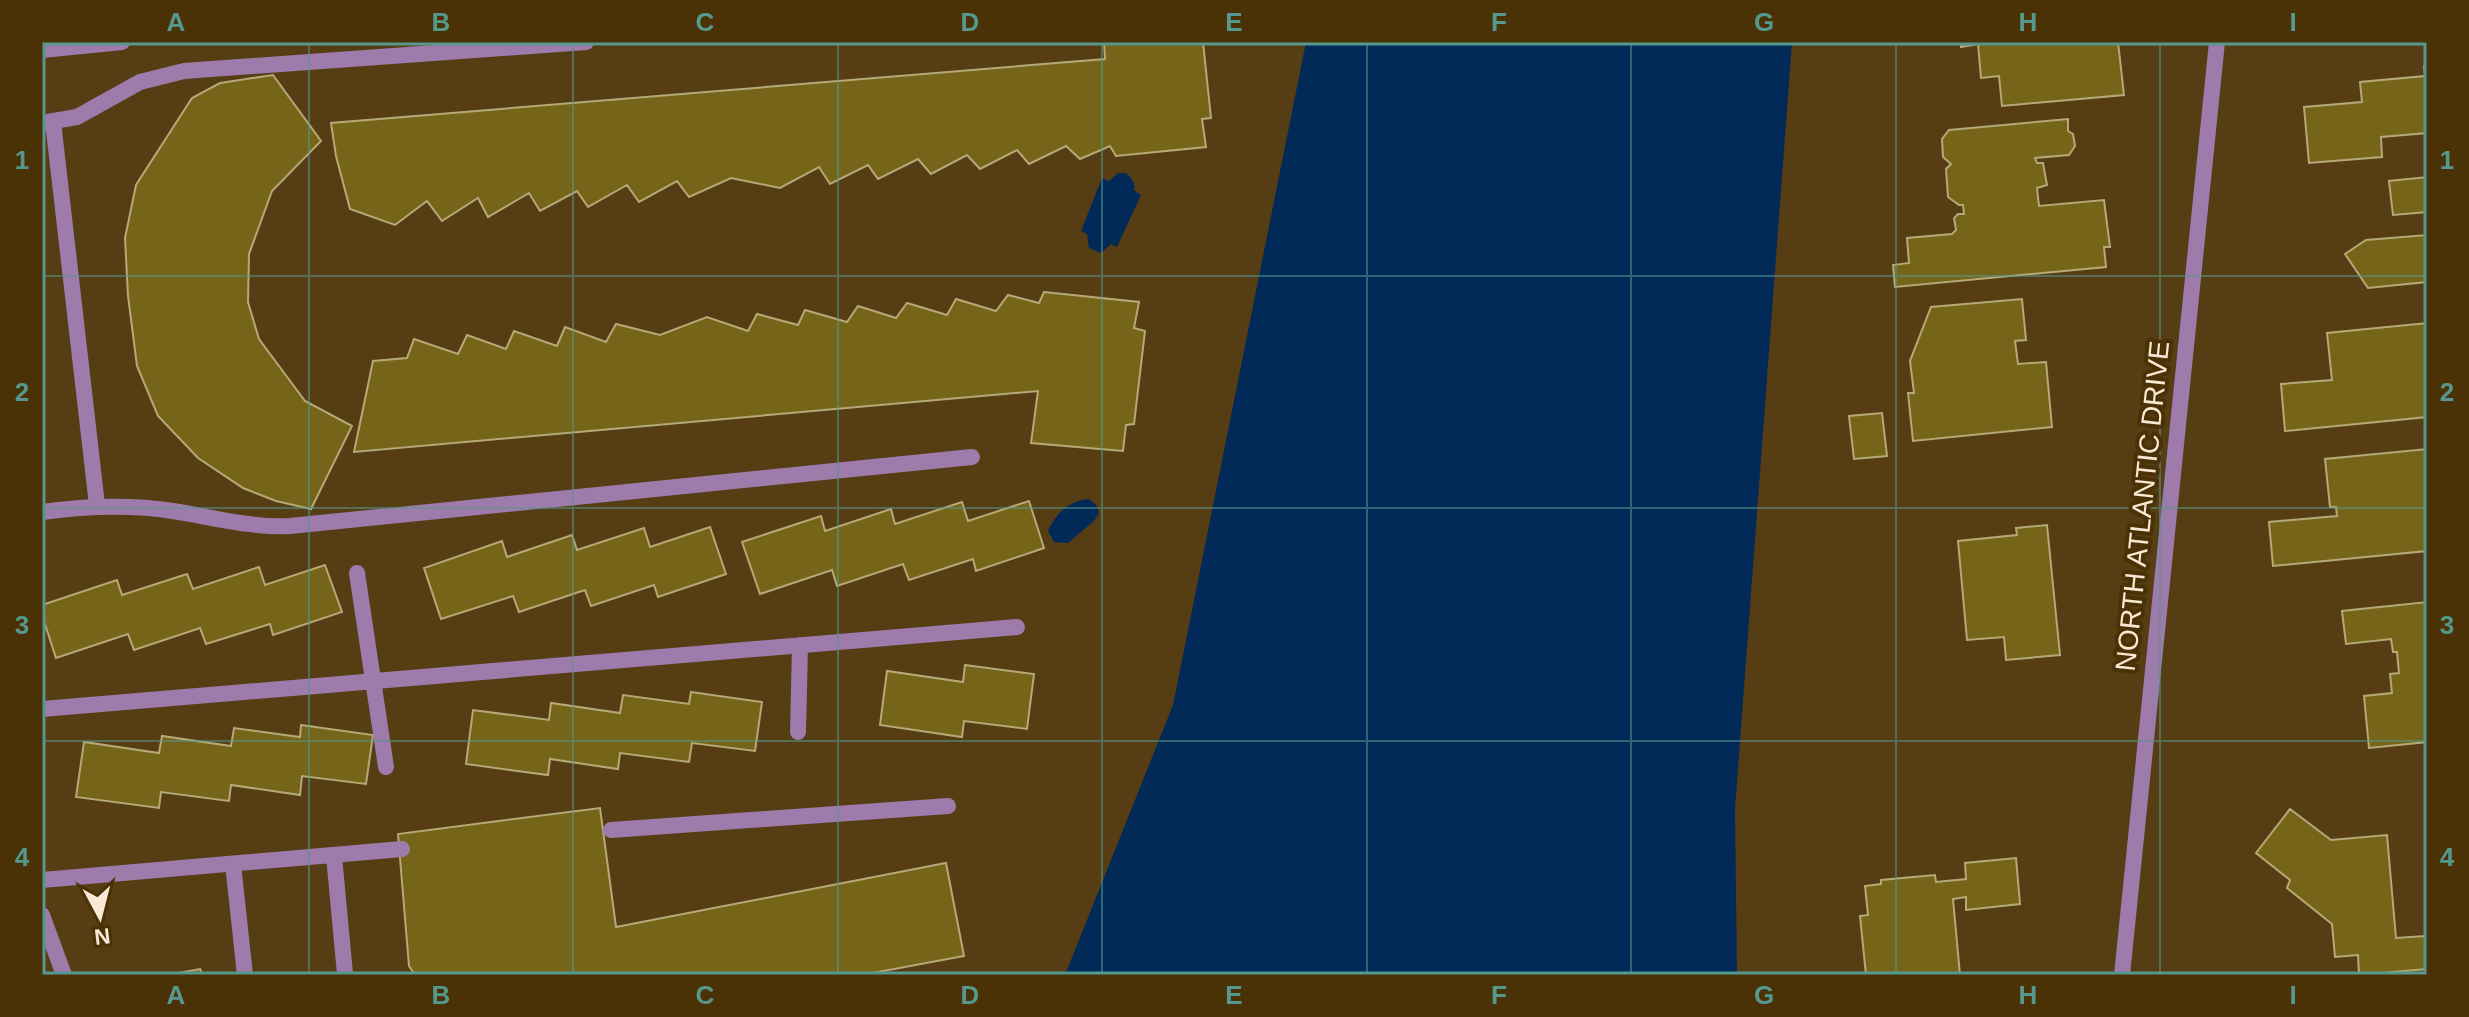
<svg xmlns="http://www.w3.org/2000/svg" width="2469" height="1017" viewBox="0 0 2469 1017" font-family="Arial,sans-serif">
	<rect width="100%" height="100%" fill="#563d14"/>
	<path fill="#022a59" d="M1306 42H1792L1735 809 1737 975H1065L1173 705Z
		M1118 173H1126C1131 178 1136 182 1134 190L1141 195 1117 247 1111 244 1101 253 1089 248 1087 234 1081 231 1102 178 1109 181Z
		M1089 499 1097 506 1099 513 1094 521 1068 543 1054 542 1048 531C1056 513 1069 501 1089 499Z"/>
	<path fill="#766518" stroke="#b5a978" stroke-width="2" d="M1104 42H1203L1211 118 1202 119 1206 147 1116 156 1110 146 1080 159 1066 146 1029 164 1017 150 980 169 967 155 931 174 918 159 878 179 868 165 830 184 819 167 780 188 731 178 689 197 677 181 639 202 627 185 588 207 577 191 540 211 529 193 488 217 478 198 442 221 427 201 395 225 350 209 336 156 331 123 1105 59Z
		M1961 42H2118L2124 95 2002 106 1999 76 1981 78 1978 44 1961 47Z
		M2424 66H2427V133L2381 137 2382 157 2309 163 2304 107 2362 102 2360 82 2425 76Z
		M273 75 321 141 272 191 249 254 248 302 259 339 305 401 352 426 311 509 276 501 243 488 198 458 158 416 137 366 128 296 125 238 136 185 192 98 220 83Z
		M2068 119V131L2073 134 2075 146 2069 155 2035 158 2037 163H2043L2047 185 2037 188 2039 206 2104 200 2110 247H2104L2106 267 1895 287 1893 265 1909 263 1907 238 1952 234 1956 230 1954 218 1958 214H1964L1963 205H1959L1948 197 1946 169 1951 164 1943 157 1942 139 1949 130Z
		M2427 177V212L2393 215 2389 181Z
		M2427 235V282L2368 288 2345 254 2366 240Z
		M1044 292 1139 302 1134 328 1145 331 1134 424 1126 425 1123 451 1031 443 1038 391 354 452 373 361 407 358 414 339 458 354 467 335 506 349 514 331 557 346 565 327 606 342 616 324 660 335 707 317 748 331 757 314 798 325 805 310 847 322 858 306 896 318 907 303 947 315 956 299 996 311 1008 295 1039 303Z
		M2022 299 2026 340 2015 341 2018 364 2046 362 2052 427 1913 441 1908 393H1914L1910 361 1931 307Z
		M2427 323V417L2285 431 2281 384 2332 380 2327 333Z
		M1882 413 1887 456 1854 459 1849 416Z
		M2427 449V551L2273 566 2269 522 2337 516 2336 507H2330L2325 459Z
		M1029 501 1044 548 976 571 973 559 909 580 903 564 837 586 832 570 760 594 742 542 821 516 825 531 891 509 895 524 962 502 968 521Z
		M2047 525 2060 655 2006 660 2004 637 1967 640 1958 541 2017 535 2016 528Z
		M710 527 726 574 658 597 654 585 591 606 585 590 519 612 513 596 441 619 424 568 502 541 507 557 572 535 577 550 644 528 650 547Z
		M325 565 342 612 273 635 270 624 206 644 200 628 134 650 128 634 56 658 42 615V605L117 580 122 595 187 574 193 589 259 567 265 585Z
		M2427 602V742L2369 748 2364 696 2392 693 2390 674 2399 673 2397 652H2393L2391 639 2346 644 2342 611Z
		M965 665 1034 674 1027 729 964 721 962 737 880 725 887 671 963 682Z
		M691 692 762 702 755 751 692 743 689 762 620 753 618 769 550 759 548 775 466 764 473 710 549 720 551 703 620 713 623 695 689 704Z
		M301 725 373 735 366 784 302 776 300 795 231 785 229 801 161 792 159 808 76 797 84 742 159 753 162 736 231 746 234 728 300 737Z
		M600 808 616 927 946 863 964 956 862 975H415L409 966 398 834Z
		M2290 809 2331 840 2387 835 2396 938 2425 936 2427 969 2359 975 2358 955 2335 957 2332 924 2287 888 2290 880 2256 853Z
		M2016 858 2020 904 1966 910V897L1953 899 1960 975H1866L1860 916 1868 915 1865 886 1881 884V880L1935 875 1936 882 1966 879 1965 863Z
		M200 969 203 975H167Z"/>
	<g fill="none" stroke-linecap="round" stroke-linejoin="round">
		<path stroke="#9d7bab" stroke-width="16" d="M42 50 122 42
			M53 122 97 505
			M42 123 77 117 140 82 184 71 586 42
			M42 512C86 506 128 504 173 511 212 517 251 528 290 526L972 457
			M357 573 386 767
			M42 709 1017 627
			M798 732 800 645
			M611 830 948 806
			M334 856 345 974
			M233 864 245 975
			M42 880 402 849
			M42 915 64 975"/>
		<path stroke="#9d7bab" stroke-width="16" d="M2122 975 2217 42"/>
	</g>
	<path fill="none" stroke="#55988d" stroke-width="2" stroke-opacity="0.55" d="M309 42V975M573 42V975M838 42V975M1102 42V975M1367 42V975M1631 42V975M1896 42V975M2160 42V975M42 276H2427M42 508H2427M42 741H2427"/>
	<g text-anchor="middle" stroke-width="8" stroke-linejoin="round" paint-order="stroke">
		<g font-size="28" fill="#f9e9d4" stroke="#4b3206">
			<text transform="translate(2142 506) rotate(-84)" y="10">NORTH ATLANTIC DRIVE</text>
		</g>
	</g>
	<rect width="2469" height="1017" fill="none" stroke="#4b3206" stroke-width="88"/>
	<g transform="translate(100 917) rotate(173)" stroke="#4b3206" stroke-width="6" paint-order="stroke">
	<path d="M0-6L14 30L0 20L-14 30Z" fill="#f9e9d4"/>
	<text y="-12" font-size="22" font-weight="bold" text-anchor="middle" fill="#f9e9d4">N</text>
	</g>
	<rect x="44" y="44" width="2381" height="929" fill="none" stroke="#55988d" stroke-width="3"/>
	<g font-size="26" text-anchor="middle" font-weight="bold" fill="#55988d">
		<text x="176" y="31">A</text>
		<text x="441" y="31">B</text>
		<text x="705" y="31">C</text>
		<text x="970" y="31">D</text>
		<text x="1234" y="31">E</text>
		<text x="1499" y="31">F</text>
		<text x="1764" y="31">G</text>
		<text x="2028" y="31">H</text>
		<text x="2293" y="31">I</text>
		<text x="22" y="169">1</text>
		<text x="2447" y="169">1</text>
		<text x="22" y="401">2</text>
		<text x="2447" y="401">2</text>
		<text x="22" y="634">3</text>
		<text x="2447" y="634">3</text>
		<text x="22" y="866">4</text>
		<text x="2447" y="866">4</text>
		<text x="176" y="1004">A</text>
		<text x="441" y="1004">B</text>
		<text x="705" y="1004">C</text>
		<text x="970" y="1004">D</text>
		<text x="1234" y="1004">E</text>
		<text x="1499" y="1004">F</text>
		<text x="1764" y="1004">G</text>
		<text x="2028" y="1004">H</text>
		<text x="2293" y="1004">I</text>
	</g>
</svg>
